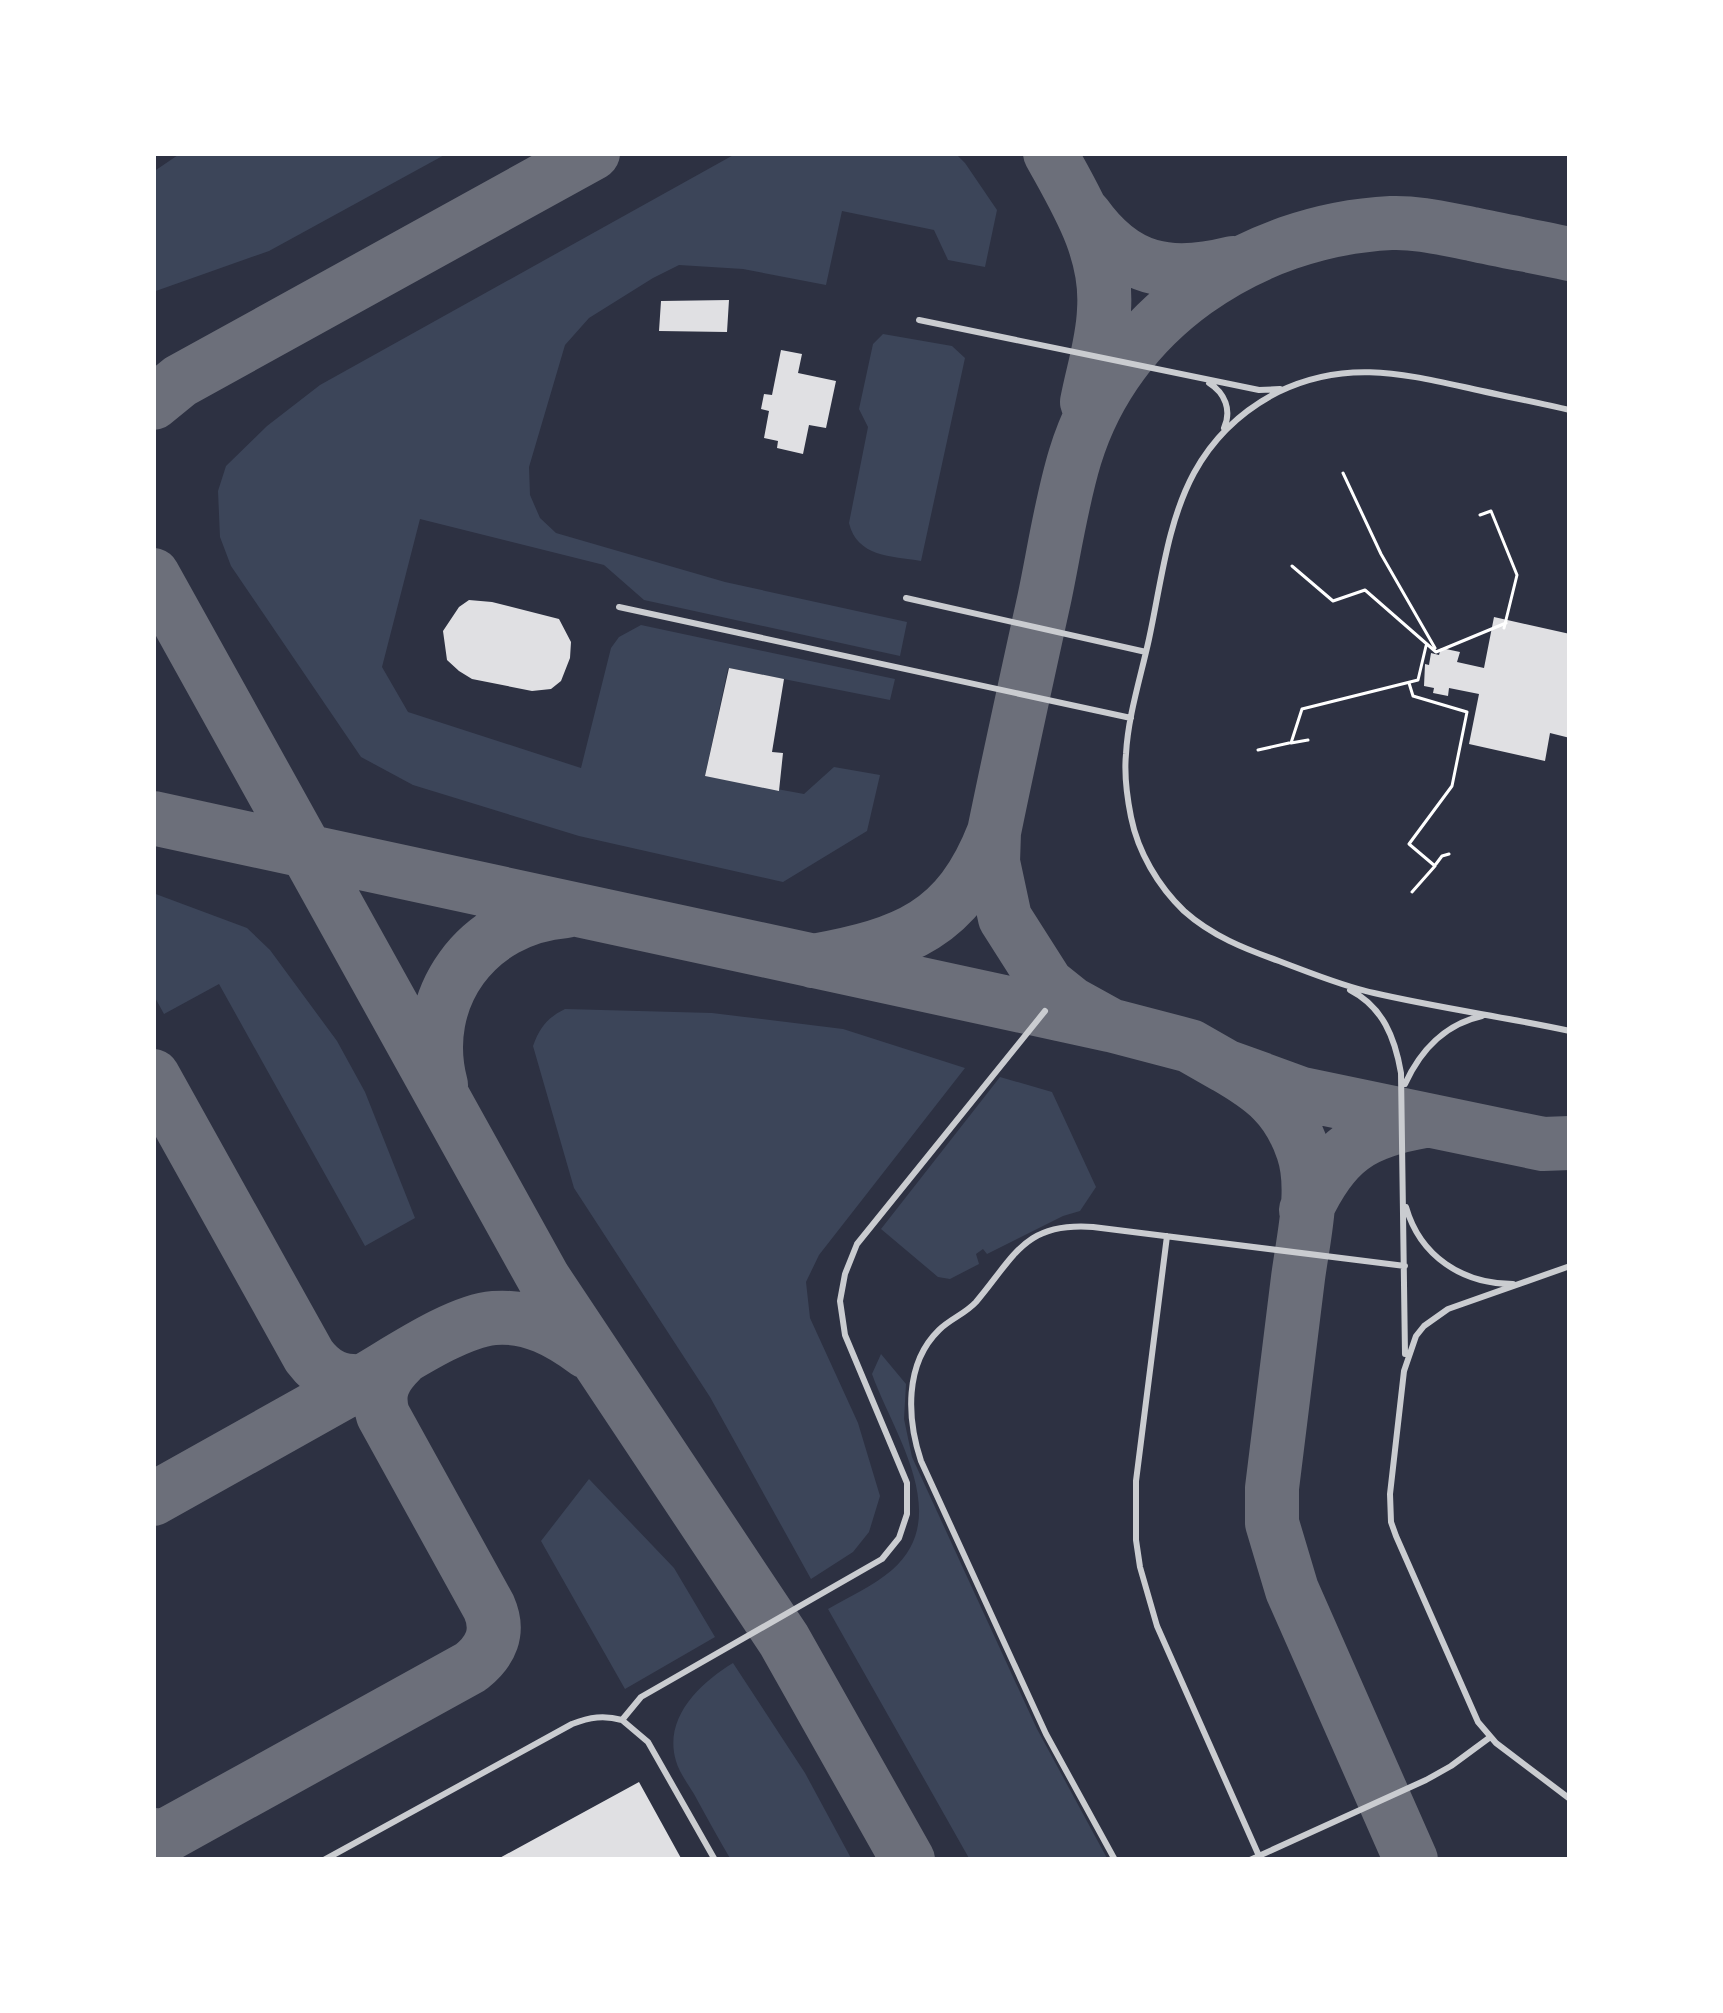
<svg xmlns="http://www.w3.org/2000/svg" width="1723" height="2013" viewBox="0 0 1723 2013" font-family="'Playfair Display',serif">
	<rect width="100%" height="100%" fill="#2d3142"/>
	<path fill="#3c4559" d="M181 153H448L269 251 153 292V172Z
		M737 153H955L965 163 997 210 985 267 948 260 934 230 842 211 826 285 743 269 679 265 653 278 589 318 565 345 529 467 530 495 540 518 556 533 725 582 907 622 900 656 644 600 604 565 420 519 382 667 408 712 581 768 611 648 619 637 641 625 895 679 890 700 728 668 705 776 804 794 834 767 880 775 867 831 783 882 579 836 413 785 361 757 231 566 220 537 218 491 226 466 267 426 320 385Z
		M883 334 952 346 965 358 921 561C891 556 857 557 849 523L868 427 859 409 873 344Z
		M153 893 247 928 270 950 337 1041 365 1092 415 1218 365 1246 219 984 164 1014 153 994Z
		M565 1009 712 1013 843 1029 965 1068 819 1255 806 1282 810 1318 858 1423 880 1496 869 1532 853 1552 811 1579 710 1397 574 1188 533 1046C540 1027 547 1018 565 1009Z
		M1000 1077 1052 1092 1096 1187 1080 1211 1063 1216 987 1254 983 1249 976 1254 979 1264 950 1279 938 1277 881 1229Z
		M881 1354 906 1384 904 1419 912 1457 1037 1729 1108 1860H970L828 1609C849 1597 873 1586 892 1570 954 1516 893 1433 872 1374Z
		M589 1479 674 1568 715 1637 625 1689 541 1541Z
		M733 1663 805 1773 852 1860H731C718 1838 706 1816 694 1794 688 1784 679 1772 676 1761 663 1718 700 1683 733 1663Z"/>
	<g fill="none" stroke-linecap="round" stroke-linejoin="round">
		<path stroke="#6c6f7a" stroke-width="54" d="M1050 153C1077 202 1108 251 1104 310 1103 341 1093 371 1087 402
			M1085 215C1125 271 1169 279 1233 263
			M153 403 180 381 593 153
			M153 575 544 1279 784 1640 908 1860
			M153 818 1110 1025
			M994 832 993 862 1005 918 1047 984 1072 1004 1110 1025 1190 1046 1225 1066 1302 1094 1543 1144 1570 1143
			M813 961C905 944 958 925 994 832 1010 754 1027 677 1044 600 1054 553 1061 503 1075 457 1117 319 1250 230 1391 223 1418 222 1445 229 1472 234 1504 241 1537 247 1570 254
			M1225 1066C1263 1088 1288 1106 1303 1151 1316 1189 1303 1239 1298 1278 1289 1348 1280 1418 1272 1488V1523L1292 1590 1411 1860
			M153 1076 309 1356C324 1376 340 1383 365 1381
			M441 1085C418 998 477 918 566 911
			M1306 1210C1334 1150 1361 1132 1425 1121
			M153 1499C223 1460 293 1421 362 1382 397 1362 456 1321 494 1318 530 1315 560 1332 587 1352
			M153 1835 165 1836 471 1667C491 1651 500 1632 489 1607L383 1415C376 1391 384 1377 401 1360"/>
	</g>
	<path fill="#e0e0e3" d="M729 300 727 332 659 331 661 301Z
		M781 350 802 354 798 373 836 381 826 428 809 425 803 454 777 448 778 441 764 438 769 411 761 409 764 394 772 395Z
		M469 600 492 602 559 619 571 642 570 658 561 681 551 689 532 691 472 679 459 671 447 660 443 631 459 607Z
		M1494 617 1570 634 1568 662 1570 663V738L1550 733 1545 761 1469 744 1479 694 1449 688 1448 696 1433 693 1434 688 1424 686 1425 664 1429 665 1431 653 1439 655 1441 648 1460 652 1457 662 1484 668Z
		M729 668 784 679 772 752 783 753 779 791 705 776Z
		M639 1782 682 1860H496Z"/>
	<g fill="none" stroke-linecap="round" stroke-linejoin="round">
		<path stroke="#fff" stroke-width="3" d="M1343 473 1381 554 1435 648
			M1480 515 1491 511 1517 575 1504 628
			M1292 566 1333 601 1365 590 1436 652 1506 623
			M1409 683 1413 696 1467 712 1452 786 1409 844 1435 866 1412 892
			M1308 740 1291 743 1302 709 1418 680 1426 646
			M1258 750 1289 743
			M1436 864 1442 856 1449 854"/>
		<path stroke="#caccd0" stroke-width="6" d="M919 320 1259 390 1280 389
			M1209 383C1225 393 1232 410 1224 428
			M1570 410C1535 402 1499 395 1464 387 1397 372 1342 361 1278 392 1243 410 1213 438 1194 473 1167 523 1161 584 1149 639 1141 676 1128 716 1126 754 1124 775 1127 797 1131 817 1138 852 1158 886 1184 911 1212 936 1245 949 1279 961 1311 973 1342 986 1374 993 1439 1008 1505 1017 1570 1031
			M906 598 1146 652
			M619 607 1131 718
			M1350 990C1383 1007 1395 1038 1401 1073L1405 1354
			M1405 1084C1420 1051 1445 1024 1482 1016
			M1406 1207C1420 1256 1462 1284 1513 1284
			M1167 1236 1136 1481V1540L1140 1567 1157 1626 1259 1856
			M1570 1266 1448 1309 1424 1326 1416 1336 1404 1371 1390 1494 1391 1522 1396 1536 1478 1722 1496 1743 1570 1799
			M622 1720 648 1742 715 1860
			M324 1860 572 1724C590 1717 604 1715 622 1720L641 1697 882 1559 899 1538 907 1514V1483L845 1335 840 1301 845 1274 857 1244 1045 1011
			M1115 1860 1046 1734 921 1461C907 1419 904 1364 939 1330 950 1319 965 1314 976 1302 1015 1256 1024 1222 1093 1227L1405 1266
			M1250 1860 1426 1780 1451 1766 1489 1738"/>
	</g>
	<rect width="1723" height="2013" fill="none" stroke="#ffffff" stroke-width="312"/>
</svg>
